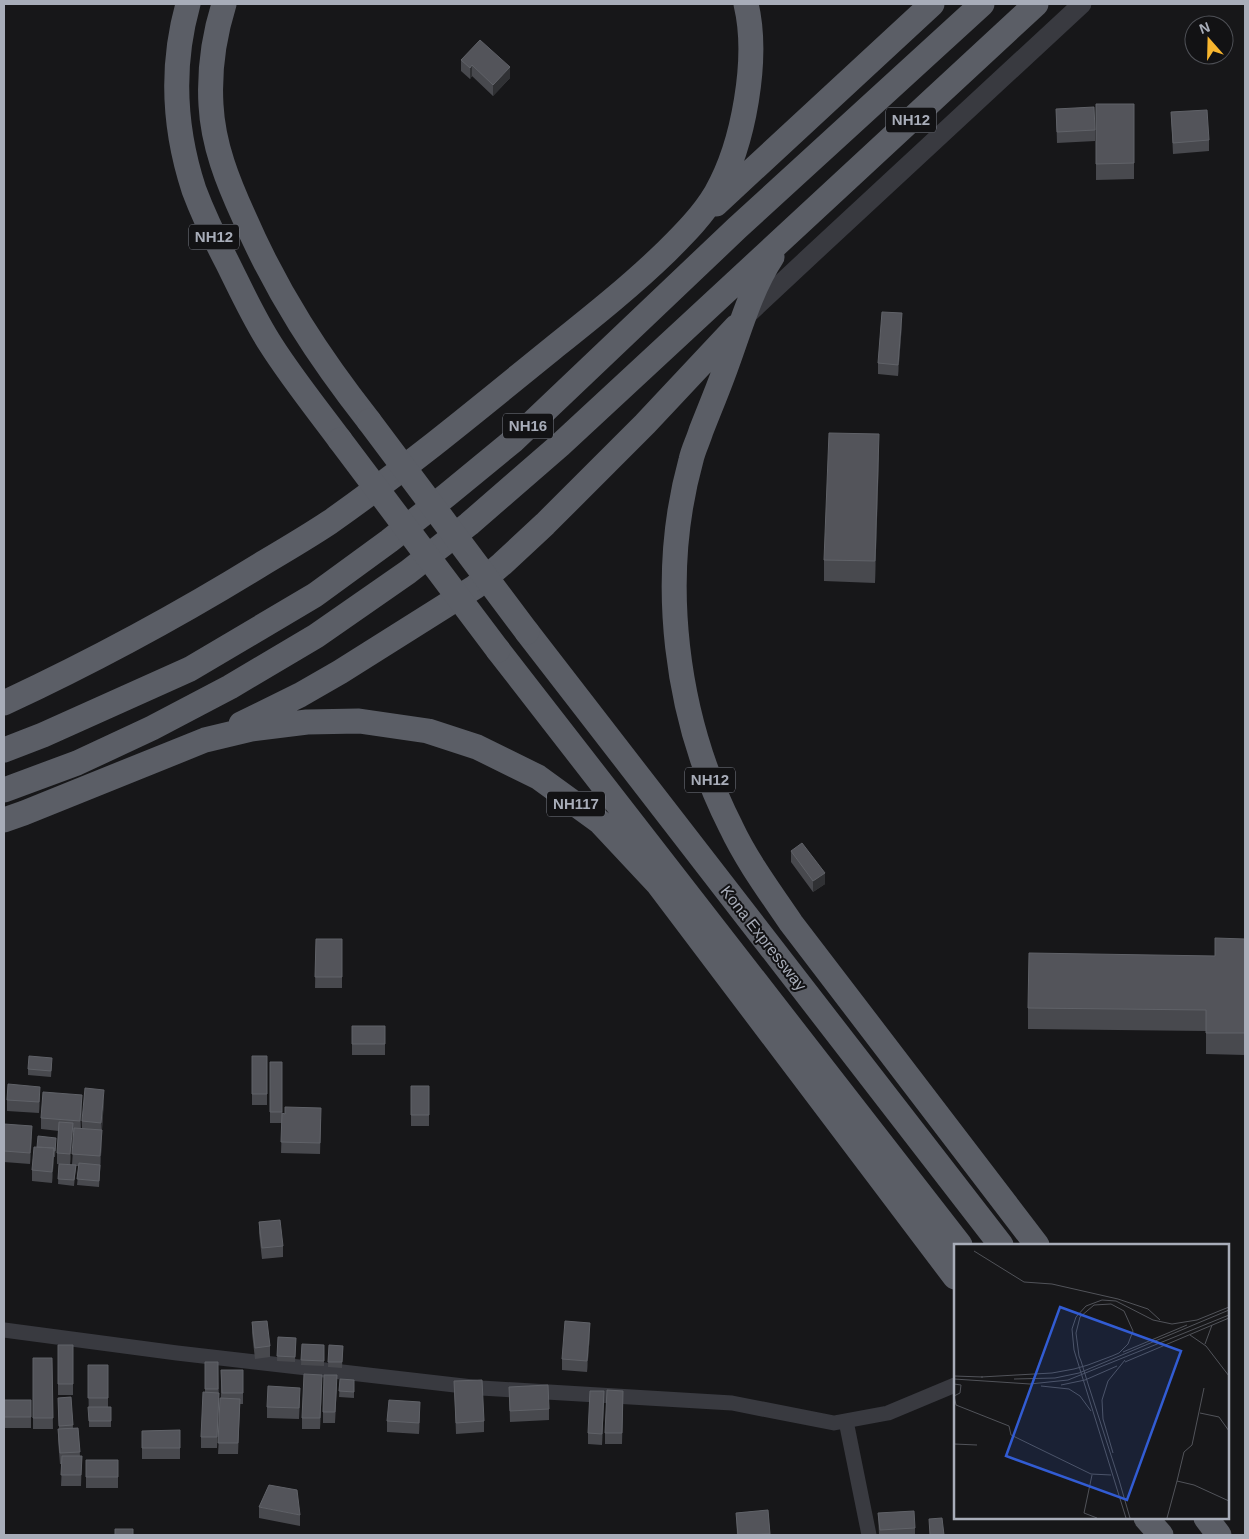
<svg xmlns="http://www.w3.org/2000/svg" width="1249" height="1539" viewBox="0 0 1249 1539" font-family="Arial,sans-serif">
	<rect width="100%" height="100%" fill="#171719"/>
	<g fill="none" stroke-linecap="round" stroke-linejoin="round">
		<path stroke="#393a40" stroke-width="15" d="M4 1330 177 1353 481 1388 732 1403 834 1423 888 1413 955 1385
			M846 1421 869 1535"/>
		<path stroke="#393a40" stroke-width="19" d="M746 316 808 258 1082 4"/>
		<path stroke="#5b5e66" stroke-width="25" d="M188 4C171 65 174 129 194 190 203 214 215 239 227 262 241 290 254 319 271 345 292 378 317 409 340 440
			M224 4C214 36 209 71 211 105 213 145 228 182 244 217 277 293 318 356 369 421
			M716 204 932 4
			M772 257C749 292 738 336 723 375 716 394 708 413 701 431 698 441 693 450 691 460 658 579 675 717 731 827 747 861 770 892 791 923L1037 1245
			M527 632 1001 1245
			M498 650 960 1245
			M4 703C94 661 181 614 265 562 287 549 309 536 330 522 407 468 479 408 552 349 592 317 631 286 667 251 685 233 703 215 716 193 744 144 759 58 746 4
			M241 724 300 695 340 672 475 587 502 564 545 524 645 424 736 327
			M4 750 43 735 190 669 315 595 389 541 447 495 514 440 737 228 982 4
			M4 790 77 763 152 728 230 687 316 636 408 572 469 524 560 445 1036 4
			M4 820 24 813 205 740 251 729 307 722 359 721 428 731 477 747 538 777 600 822 658 884 955 1277
			M1146 1518 1161 1535
			M1206 1518 1219 1535"/>
		<path stroke="#5b5e66" stroke-width="25" d="M369 421 527 632
			M340 440 498 650"/>
	</g>
	<path fill="#48494e" fill-rule="evenodd" d="M461 60 510 78 493 96 472 76 470 79 461 71Z
		M1096 104H1134V179L1096 180Z
		M1056 109 1095 130V141L1057 143Z
		M1171 112 1209 140V151L1173 154Z
		M902 324 898 376 878 374V363Z
		M879 456 875 583 824 581V560Z
		M791 851 825 884 813 892 791 862Z
		M316 939H342V988H315Z
		M1245 939V1055L1206 1054V1031L1028 1029V1008L1215 956Z
		M352 1026H385V1055H352Z
		M252 1056H267V1105H252Z
		M270 1062H282V1122L321 1119 320 1154 281 1153 282 1123H270Z
		M52 1063 51 1077 28 1075V1069Z
		M411 1086H429V1126H411Z
		M40 1098 39 1113 7 1111V1100Z
		M104 1101 102 1130V1141L99 1187 77 1185 79 1166H76L74 1186 58 1184 59 1164H57V1153L59 1131 41 1129V1118L82 1106 81 1128H82V1121ZM73 1132H74L72 1165H70Z
		M4 1124 32 1137 30 1164 4 1162Z
		M56 1143 55 1157H54L52 1183 32 1181V1170L37 1147Z
		M259 1222 283 1246V1257L262 1259 259 1233Z
		M252 1322 270 1346V1357L255 1359 252 1333Z
		M590 1334 587 1372 562 1370V1359Z
		M278 1337 296 1338 295 1362 277 1361Z
		M302 1344 324 1345V1366L301 1365Z
		M58 1345H73V1395H58Z
		M329 1345 343 1346 342 1368 328 1367Z
		M33 1358H52L53 1429H33Z
		M205 1362H218L219 1404 217 1448H201V1437L205 1392Z
		M88 1365H108V1407H111V1427H89Z
		M221 1370H243V1404H240L238 1454H218L221 1398Z
		M340 1379 354 1380V1398L339 1397Z
		M454 1381 484 1421V1432L456 1434Z
		M322 1386 320 1429H302V1418Z
		M337 1386 335 1423H323V1412Z
		M509 1387 549 1409V1420L510 1422Z
		M71 1397 73 1428H78L80 1456H82L81 1486H61L62 1464H60L58 1440V1429H59L58 1398Z
		M300 1399 299 1419 267 1418V1407Z
		M4 1400H31V1428H4Z
		M604 1402 602 1445 588 1444V1433Z
		M623 1402 622 1444H605V1433Z
		M420 1413 419 1434 387 1432V1421Z
		M180 1430V1459H142V1431Z
		M86 1460H118V1488H86Z
		M259 1507 300 1515V1526L259 1518Z
		M768 1510 770 1535H737L736 1513Z
		M878 1513 915 1528V1535H879Z"/>
	<path fill="#303134" d="M472 65V76L470 79V68Z
		M510 67V78L493 96V85Z
		M902 313V324L898 376V365Z
		M879 434V456L875 583V561Z
		M825 873V884L813 892V881Z
		M40 1087V1098L39 1113V1102Z
		M104 1090V1101L101 1134V1123Z
		M82 1095V1106L80 1132V1121Z
		M73 1123V1134L70 1165V1154Z
		M32 1126V1137L30 1164V1153Z
		M102 1130V1141L100 1167V1156Z
		M54 1148V1160L52 1183V1172Z
		M590 1323V1334L587 1372V1361Z
		M322 1375V1386L320 1429V1418Z
		M604 1391V1402L602 1445V1434Z
		M420 1402V1413L419 1434V1423Z"/>
	<path fill="#53545a" stroke="#606268" d="M480 40 510 67 493 85 472 65 470 68 461 60Z
		M1096 104H1134V163L1096 164Z
		M1094 107 1095 130 1057 132 1056 109Z
		M1207 110 1209 140 1173 143 1171 112Z
		M882 312 902 313 898 365 878 363Z
		M829 433 879 434 875 561 824 560Z
		M802 843 825 873 813 881 791 851Z
		M1215 938 1245 939V1033H1206V1010L1028 1008 1029 953 1215 956Z
		M316 939H342V977H315Z
		M352 1026H385V1044H352Z
		M29 1056 52 1058 51 1071 28 1069Z
		M252 1056H267V1094H252Z
		M270 1062H282V1112H270Z
		M8 1084 40 1087 39 1102 7 1100Z
		M411 1086H429V1115H411Z
		M85 1088 104 1090 101 1123 82 1121Z
		M43 1092 82 1095 80 1121 41 1118Z
		M285 1107 321 1108 320 1143 281 1142 282 1113 285 1114Z
		M59 1122 73 1123 70 1154 57 1153Z
		M4 1124 32 1126 30 1153 4 1151Z
		M74 1128 102 1130 100 1156 72 1154Z
		M38 1136 56 1138 55 1151H54V1148L37 1147Z
		M34 1147 54 1148 52 1172 32 1170Z
		M79 1163 100 1165 99 1181 77 1179Z
		M59 1164 76 1165 74 1180 58 1179Z
		M280 1220 283 1246 262 1248 259 1222Z
		M267 1321 270 1346 255 1348 252 1322Z
		M565 1321 590 1323 587 1361 562 1359Z
		M278 1337 296 1338 295 1357 277 1356Z
		M302 1344 324 1345V1361L301 1360Z
		M58 1345H73V1384H58Z
		M329 1345 343 1346 342 1362H328Z
		M33 1358H52L53 1418H33Z
		M205 1362H218V1389H205Z
		M88 1365H108V1398H88Z
		M221 1370H243V1393H222Z
		M304 1374 322 1375 320 1418H302Z
		M324 1375H337L335 1412H323Z
		M340 1379 354 1380V1392L339 1391Z
		M482 1380 484 1421 456 1423 454 1381Z
		M548 1385 549 1409 510 1411 509 1387Z
		M268 1386 300 1388 299 1408 267 1407Z
		M607 1390 623 1391 622 1433H605Z
		M590 1391H604L602 1434 588 1433Z
		M203 1392 219 1393 217 1437H201Z
		M71 1397 73 1425 59 1426 58 1398Z
		M220 1398 240 1399 238 1443H218Z
		M4 1400H31V1417H4Z
		M389 1400 420 1402 419 1423 387 1421Z
		M88 1407H111V1421H89Z
		M78 1428 80 1452 60 1453 58 1429Z
		M180 1430V1448H142V1431Z
		M62 1456H82L81 1475H61Z
		M86 1460H118V1477H86Z
		M269 1485 297 1490 300 1515 259 1507Z
		M768 1510 770 1534 738 1535 736 1513Z
		M914 1511 915 1528 880 1530 878 1513Z
		M942 1518 944 1535H930L929 1519Z
		M115 1529H133V1535H115Z"/>
	<g text-anchor="middle" stroke-width="4" stroke-linejoin="round" paint-order="stroke">
		<g fill="#121214" stroke="#7b7e88" stroke-width="1">
			<rect x="886" y="107.5" width="50" height="25" rx="4"/>
			<rect x="189" y="224.5" width="50" height="25" rx="4"/>
			<rect x="503" y="413.5" width="50" height="25" rx="4"/>
			<rect x="685" y="767.5" width="50" height="25" rx="4"/>
			<rect x="547" y="791.5" width="58" height="25" rx="4"/>
		</g>
		<g font-size="15" font-weight="bold" fill="#a8adb9">
			<text x="911" y="125">NH12</text>
			<text x="214" y="242">NH12</text>
			<text x="528" y="431">NH16</text>
			<text x="710" y="785">NH12</text>
			<text x="576" y="809">NH117</text>
		</g>
		<g font-size="16" fill="#a8adb9" stroke="#121214">
			<text transform="translate(764 938) rotate(52)" y="6">Kona Expressway</text>
		</g>
	</g>
	<g transform="translate(954 1244)">
		<rect width="275" height="275" fill="#171719"/>
		<path fill="none" stroke="#515359" stroke-width="1" d="M20 7 70 38 98 40 164 55 194 65 206 76M236 91 252 102 275 132M251 100 258 81M169 108 233 81M171 118 275 74M0 132 29 133M27 133 98 129 120 125 134 121 158 112 165 109 174 100 179 87 170 67 157 60 140 61 126 73 122 89 125 112 127 117 135 143 165 236 176 274M0 135 76 140 114 136 275 71M60 135 101 134 125 129 275 66M0 140 7 141 6 149 0 152 2 161 55 182 57 191 137 230 157 231M107 141 131 136 163 122M87 142 115 145 126 152 137 167M246 169 265 173 275 187M0 200 23 201M159 209 149 175 148 156 154 137 171 116M138 231 130 269 143 274M223 237 230 208 238 201 250 144M172 274 120 106 118 85 122 73 132 62 148 56 162 57 199 76 218 80 243 76 275 63M213 274 223 237 240 241 275 257"/>
		<path fill="#325cd3" fill-opacity="0.15" stroke="#325cd3" stroke-width="2.5" d="M106 63 227 107 173 256 52 212Z"/>
		<rect width="275" height="275" fill="none" stroke="#a8adb9" stroke-width="2.5"/>
	</g>
	<rect width="1249" height="1539" fill="none" stroke="#a8adb9" stroke-width="10"/>
	<g transform="translate(1209 40) rotate(340)"><circle r="24" fill="#121214" stroke="#4e5056"/>
	<path d="M0-4L9 19L0 12L-9 19Z" fill="#f8b62f"/>
	<text y="-8" font-size="14" font-weight="bold" text-anchor="middle" fill="#a8adb9">N</text>
	</g>
</svg>
